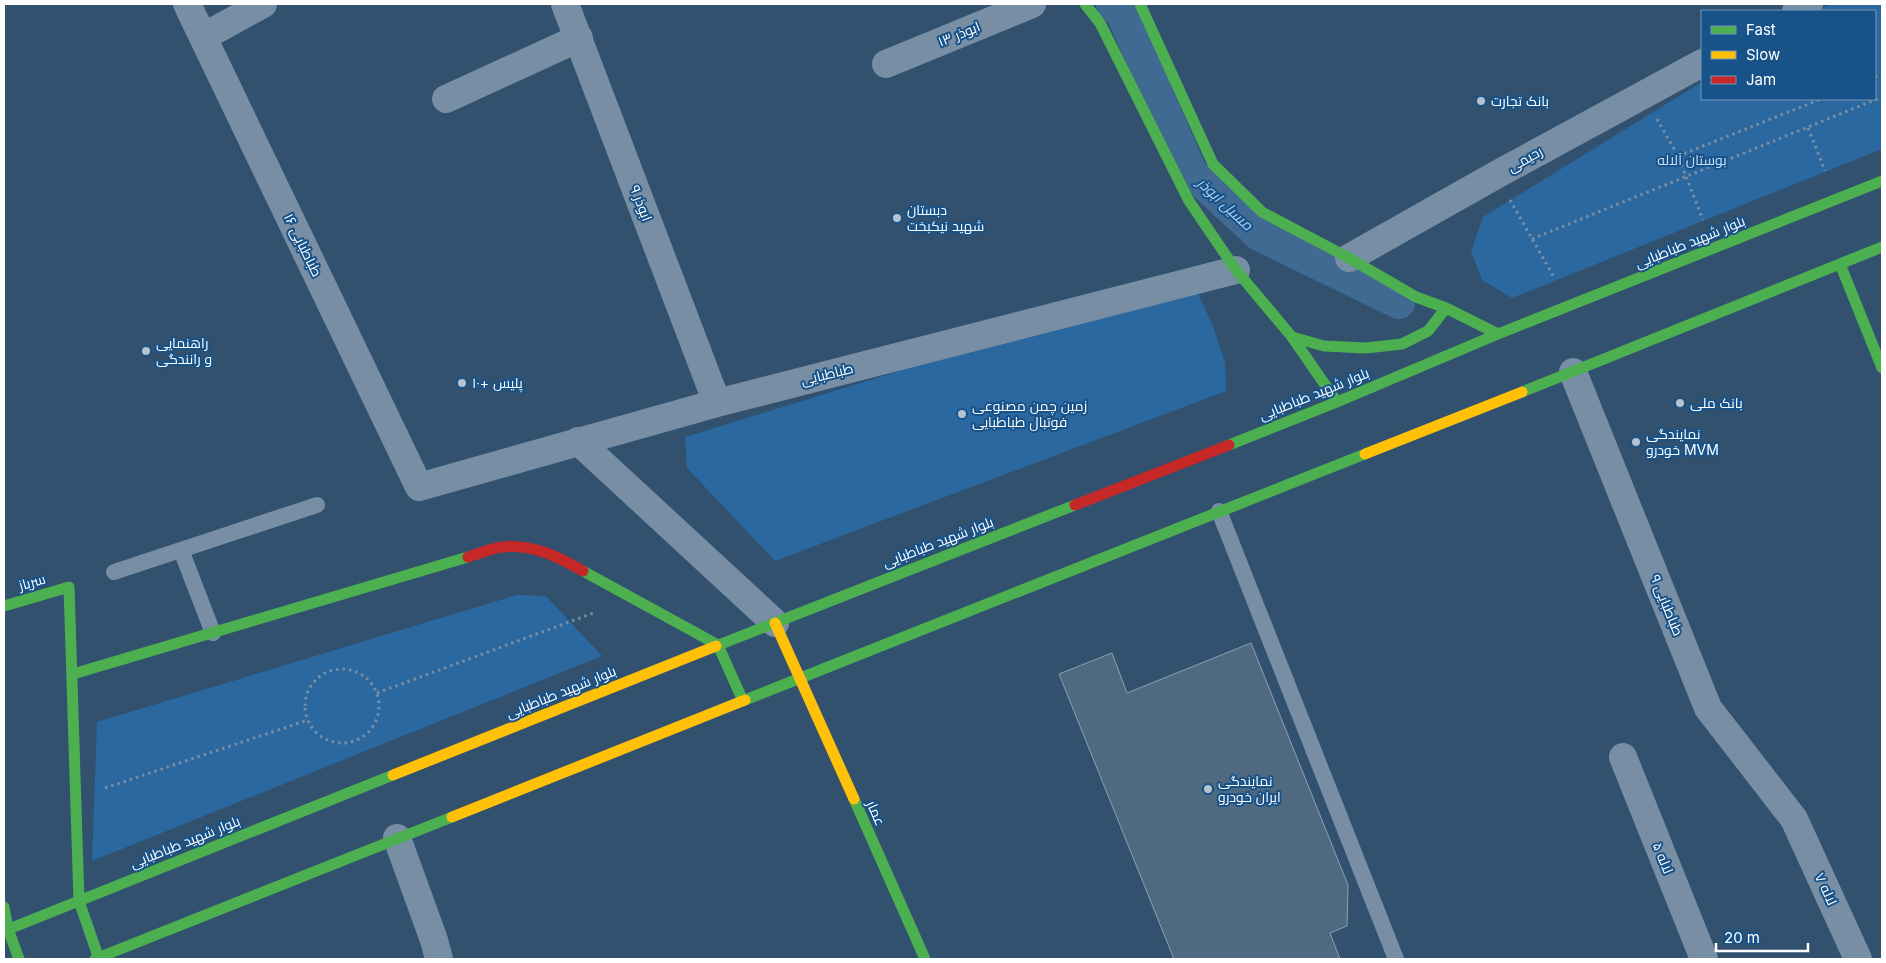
<svg xmlns="http://www.w3.org/2000/svg" width="1886" height="963" viewBox="0 0 1886 963" font-family="Inter,Cairo,sans-serif">
	<rect width="100%" height="100%" fill="#31516f"/>
	<path fill="#2b689f" d="M1830 4H1882V149L1512 298 1482 280 1471 251 1483 217 1702 82V99H1875V11H1818Z
		M1192 281 1213 326 1225 363 1226 391 775 561 687 468 685 437Z
		M517 595 546 596 602 656 92 861 97 722Z"/>
	<g fill="none" stroke-linecap="round" stroke-linejoin="round">
		<path stroke="#406a91" stroke-width="32" d="M1112 4 1122 14 1192 173 1259 235 1399 303"/>
	</g>
	<path fill="#4f6981" stroke="#8ca0b2" d="M1251 643 1348 885 1347 926 1330 933 1340 959H1174L1059 674 1112 653 1127 693Z"/>
	<g fill="none" stroke-linecap="round" stroke-linejoin="round">
		<path stroke="#788ea4" stroke-width="3" stroke-dasharray="2.5 4" stroke-linecap="butt" d="M1875 77 1882 74
			M1657 119 1678 156 1703 220
			M1808 128 1825 171
			M1678 156 1821 99
			M1510 200 1555 279
			M1532 239 1882 97
			M305 706a37 37 0 1 1 74 0a37 37 0 1 1-74 0Z
			M377 693 596 612
			M105 788 308 720"/>
		<path stroke="#788ea4" stroke-width="16" d="M1219 511 1396 959
			M181 550 213 633
			M114 572 317 505"/>
		<path stroke="#788ea4" stroke-width="28" d="M187 4 419 487 717 403 1236 270
			M565 4 717 403
			M1796 11 1809 4
			M203 37 263 4
			M886 64 1032 4
			M446 99 579 38
			M1349 258 1496 175 1702 63
			M1573 372 1708 708 1794 819 1858 959
			M578 441 775 623
			M1623 757 1704 959
			M397 838 434 940 439 959"/>
		<path stroke="#4caf50" stroke-width="11" d="M1085 4 1100 23 1189 201 1236 270 1292 337 1337 402
			M1140 4 1213 164 1262 212 1349 258 1416 297 1446 308 1498 334
			M1840 264 1882 368
			M1292 337 1324 346 1366 348 1402 344 1428 331 1446 308
			M1522 392 1882 247
			M1229 445 1337 402 1498 334 1882 181
			M583 571 718 645 743 701
			M4 606 69 587 79 901 99 959
			M716 646 1075 505
			M73 674 468 557
			M745 700 1365 454
			M854 799 925 959
			M4 907 8 929 19 959
			M4 931 393 775
			M95 959 452 817"/>
		<path stroke="#ffc107" stroke-width="11" d="M1365 454 1522 392
			M775 623 854 799
			M393 775 716 646
			M452 817 745 700"/>
		<path stroke="#c62828" stroke-width="11" d="M1075 505 1229 445
			M468 557C479 554 491 548 502 547 533 544 557 556 583 571"/>
	</g>
	<g fill="#b7c2cd" stroke="#175289" stroke-width="2">
		<circle cx="1481" cy="101" r="5"/>
		<circle cx="897" cy="218" r="5"/>
		<circle cx="146" cy="351" r="5"/>
		<circle cx="462" cy="383" r="5"/>
		<circle cx="1680" cy="403" r="5"/>
		<circle cx="962" cy="414" r="5"/>
		<circle cx="1636" cy="442" r="5"/>
		<circle cx="1208" cy="789" r="5"/>
	</g>
	<g text-anchor="middle" stroke-width="4" stroke-linejoin="round" paint-order="stroke">
		<g font-size="14" fill="#fff" stroke="#175289">
			<text transform="translate(959 34) rotate(-22)" y="5">ابوذر ۱۳</text>
			<text transform="translate(1525 159) rotate(-29)" y="5">رحیمی</text>
			<text transform="translate(641 203) rotate(69)" y="5">ابوذر ۹</text>
			<text transform="translate(1690 242) rotate(-22)" y="5">بلوار شهید طباطبایی</text>
			<text transform="translate(303 245) rotate(64)" y="5">طباطبایی ۱۶</text>
			<text transform="translate(827 374) rotate(-14)" y="5">طباطبایی</text>
			<text transform="translate(1314 394) rotate(-22)" y="5">بلوار شهید طباطبایی</text>
			<text transform="translate(938 542) rotate(-21)" y="5">بلوار شهید طباطبایی</text>
			<text transform="translate(32 582) rotate(-16)" y="5">سرباز</text>
			<text transform="translate(1667 605) rotate(68)" y="5">طباطبایی ۹</text>
			<text transform="translate(561 692) rotate(-22)" y="5">بلوار شهید طباطبایی</text>
			<text transform="translate(876 813) rotate(66)" y="5">عمار</text>
			<text transform="translate(185 842) rotate(-22)" y="5">بلوار شهید طباطبایی</text>
			<text transform="translate(1663 858) rotate(68)" y="5">لاله ۵</text>
			<text transform="translate(1826 889) rotate(65)" y="5">لاله ۷</text>
		</g>
		<g font-size="14" fill="#fff" stroke="#175289" text-anchor="start">
			<text x="1491" y="106">بانک تجارت</text>
			<text x="907" y="215">دبستان<tspan x="907" dy="16">شهید نیکبخت</tspan></text>
			<text x="156" y="348">راهنمایی<tspan x="156" dy="16">و رانندگی</tspan></text>
			<text x="472" y="388">پلیس +۱۰</text>
			<text x="1690" y="408">بانک ملی</text>
			<text x="972" y="411">زمین چمن مصنوعی<tspan x="972" dy="16">فوتبال طباطبایی</tspan></text>
			<text x="1646" y="439">نمایندگی<tspan x="1646" dy="16">خودرو MVM</tspan></text>
			<text x="1218" y="786">نمایندگی<tspan x="1218" dy="16">ایران خودرو</tspan></text>
		</g>
		<g font-size="14" fill="#c5e1fa" stroke="#175289">
			<text x="1692" y="165">بوستان آلاله</text>
		</g>
		<g font-size="15" font-style="italic" fill="#abd3f5" stroke="#175289">
			<text transform="translate(1225 204) rotate(43)" y="5">مسیل ابوذر</text>
		</g>
	</g>
	<rect width="1886" height="963" fill="none" stroke="#ffffff" stroke-width="10"/>
	<rect x="1701" y="10" width="175" height="90" fill="#175289" stroke="#7497b8"/>
	<rect x="1711" y="26" width="25" height="8" fill="#4caf50" stroke="#7497b8"/>
	<text x="1746" y="35" font-size="15" fill="#ffffff">Fast</text>
	<rect x="1711" y="51" width="25" height="8" fill="#ffc107" stroke="#7497b8"/>
	<text x="1746" y="60" font-size="15" fill="#ffffff">Slow</text>
	<rect x="1711" y="76" width="25" height="8" fill="#c62828" stroke="#7497b8"/>
	<text x="1746" y="85" font-size="15" fill="#ffffff">Jam</text>
	<path d="M1716 943v8h92v-8" fill="none" stroke="#ffffff" stroke-width="2.5"/>
	<text x="1724" y="943" font-size="15" fill="#ffffff" stroke="#175289" stroke-width="4" paint-order="stroke">20 m</text>
</svg>
